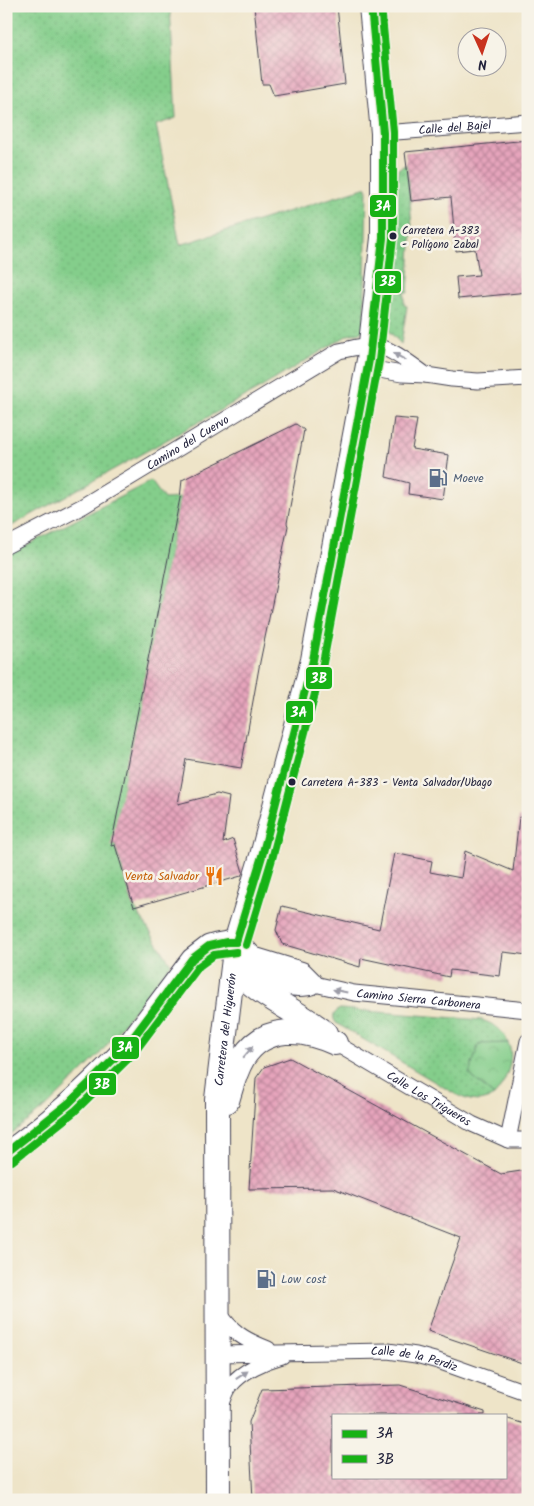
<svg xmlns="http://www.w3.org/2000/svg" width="534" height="1506" viewBox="0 0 534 1506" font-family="Kalam,sans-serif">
	<defs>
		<pattern id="grass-dots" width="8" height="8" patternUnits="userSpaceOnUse" patternTransform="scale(1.25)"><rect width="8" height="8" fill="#84ce8b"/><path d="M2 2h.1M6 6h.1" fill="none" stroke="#72b179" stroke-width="1.8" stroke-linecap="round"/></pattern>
		<pattern id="park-crowns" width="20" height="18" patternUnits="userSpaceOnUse" patternTransform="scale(1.25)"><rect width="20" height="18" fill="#84ce8b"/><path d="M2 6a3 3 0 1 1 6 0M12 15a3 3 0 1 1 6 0" fill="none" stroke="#72b179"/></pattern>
		<pattern id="building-cross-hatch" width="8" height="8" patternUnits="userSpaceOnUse" patternTransform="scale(1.25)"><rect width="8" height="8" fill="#e6a4bc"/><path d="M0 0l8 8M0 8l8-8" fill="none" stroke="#ba859a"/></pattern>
	</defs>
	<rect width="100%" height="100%" fill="#f7f3e8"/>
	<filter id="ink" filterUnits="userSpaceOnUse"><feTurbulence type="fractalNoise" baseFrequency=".02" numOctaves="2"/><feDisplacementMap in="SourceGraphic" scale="10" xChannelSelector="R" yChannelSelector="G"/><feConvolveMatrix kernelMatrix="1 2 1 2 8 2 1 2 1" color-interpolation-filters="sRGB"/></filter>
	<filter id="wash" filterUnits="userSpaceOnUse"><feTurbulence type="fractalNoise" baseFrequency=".0096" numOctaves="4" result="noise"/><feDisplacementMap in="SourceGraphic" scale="20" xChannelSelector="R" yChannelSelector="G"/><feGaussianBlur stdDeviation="1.12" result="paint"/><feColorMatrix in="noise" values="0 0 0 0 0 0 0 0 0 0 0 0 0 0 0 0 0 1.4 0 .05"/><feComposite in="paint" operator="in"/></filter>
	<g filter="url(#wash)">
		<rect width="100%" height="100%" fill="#eee4c8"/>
		<path fill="url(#grass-dots)" stroke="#537863" d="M6 6H170L176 118 156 125 180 245 367 187 364 331 348 335 262 387 6 529Z
			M407 164 412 228 408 292H404V305L407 306 401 344 388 330 396 244H399V226H396L398 169Z
			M151 481 164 499 180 498 112 845H115L134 907 171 964 98 1056 48 1105 6 1138V556Z
			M340 1009 482 1020C495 1025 503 1029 508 1043L479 1044 469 1074 494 1096C480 1104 469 1101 455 1094L336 1023C332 1017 333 1013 340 1009Z"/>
		<path fill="url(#park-crowns)" stroke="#537863" d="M508 1043C516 1058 505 1084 494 1096L469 1074 479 1044Z"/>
		<g id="blocks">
			<path fill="url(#building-cross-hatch)" d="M254 6H337L345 84 274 96 269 84H262Z
				M528 140V292L458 299 456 277 479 275 475 249 456 251 451 197 411 201 405 152Z
				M394 418 417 420 412 449 449 455 443 499 408 494 409 483 386 477Z
				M296 424 304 430 287 523 288 526 260 662 241 768 186 759 178 804 217 794 229 797 223 843 233 839 243 872 241 876 134 907 115 845 111 846 180 498 182 480Z
				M519 817 528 818V955L503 952 500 976 450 970 449 977 361 958 360 967 282 944 276 930 282 906 379 929 394 853 432 861 430 872 461 878 465 851 513 871Z
				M290 1058 501 1174 528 1170V1365L428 1331 461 1238 333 1188 249 1189 256 1078 264 1067Z
				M400 1385 485 1412V1415H333V1477H505V1418L528 1425V1500H253L249 1422 262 1389Z"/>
		</g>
	</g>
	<g filter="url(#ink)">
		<use href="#blocks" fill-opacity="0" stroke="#413f50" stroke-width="1"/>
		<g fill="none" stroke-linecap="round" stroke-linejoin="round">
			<g stroke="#413f50" stroke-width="17">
				<g id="minor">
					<path id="s1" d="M383 133 528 122"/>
					<path d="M368 368 402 374 426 375 452 379 478 381 528 378"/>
					<path id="s2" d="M6 546 83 506 339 351C349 349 360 346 370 345 388 345 412 365 426 375"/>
					<path id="s3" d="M310 983 354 993 528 1010"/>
					<path id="s4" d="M335 1043 472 1124 508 1140H528"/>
					<path d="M508 1140 528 1041"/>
					<path d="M218 1311C231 1332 245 1340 268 1349"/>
					<path id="s5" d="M217 1354 388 1351 416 1355 438 1361 528 1393"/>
					<path d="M222 1404C224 1398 226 1391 230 1386 242 1371 264 1361 282 1356"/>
				</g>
			</g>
			<g stroke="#413f50" stroke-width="23">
				<path id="secondary" d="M6 1153C50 1122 89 1086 126 1047L192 959 209 946 216 944 227 942H236"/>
			</g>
			<g stroke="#413f50" stroke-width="26">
				<g id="primary">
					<path d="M238 969C249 990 304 1015 325 1033"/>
					<path d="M231 981C246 959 270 977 290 983 297 985 303 984 310 983L301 974 252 959 236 942"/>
					<path d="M227 1101C231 1087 235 1071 243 1058 265 1024 303 1028 335 1043"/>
					<path id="s6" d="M218 1500 217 1099 236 942 262 856 313 660 369 360 383 238V133L371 6"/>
				</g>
			</g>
			<use href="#minor" stroke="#fff" stroke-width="15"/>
			<use href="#secondary" stroke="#fff" stroke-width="21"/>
			<use href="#primary" stroke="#fff" stroke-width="24"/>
			<g stroke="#f7f3e8" stroke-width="11">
				<path id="bus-1" d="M236 942 262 856 313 660 369 360 383 238V133L371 6
					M6 1153 69 1103 126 1047 192 959 209 946 227 942H236"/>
			</g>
			<g stroke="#f7f3e8" stroke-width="11">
				<path id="bus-2" d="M246 945 272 859 323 663 379 361 393 238V132L381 6
					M12 1161 75 1111 133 1054 199 966 214 955 236 952"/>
			</g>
			<use href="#bus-1" stroke="#17b215" stroke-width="8"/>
			<use href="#bus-2" stroke="#17b215" stroke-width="8"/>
		</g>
		<defs><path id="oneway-solid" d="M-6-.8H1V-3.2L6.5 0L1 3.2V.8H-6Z" transform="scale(1.25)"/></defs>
		<g fill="#9c9ca7">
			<use href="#oneway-solid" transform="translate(400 357) rotate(-151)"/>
			<use href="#oneway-solid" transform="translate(340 991) rotate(-168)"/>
			<use href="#oneway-solid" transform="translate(248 1052) rotate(-50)"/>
			<use href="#oneway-solid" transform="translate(242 1375) rotate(-34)"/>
		</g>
	</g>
	<defs>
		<g id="fuel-bare" transform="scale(1.5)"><path d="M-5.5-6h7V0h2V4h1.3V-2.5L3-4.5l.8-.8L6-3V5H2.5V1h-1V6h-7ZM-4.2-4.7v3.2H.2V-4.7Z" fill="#5c6f8a" stroke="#f7f3e8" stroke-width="2.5" paint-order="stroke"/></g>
		<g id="restaurant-bare" transform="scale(1.5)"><path d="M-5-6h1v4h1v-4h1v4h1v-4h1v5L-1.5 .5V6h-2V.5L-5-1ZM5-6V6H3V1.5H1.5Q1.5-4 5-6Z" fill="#e8710a" stroke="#f7f3e8" stroke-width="2.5" paint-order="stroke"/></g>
	</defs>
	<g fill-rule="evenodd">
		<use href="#fuel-bare" x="438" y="478"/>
		<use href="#restaurant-bare" x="214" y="876"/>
		<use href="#fuel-bare" x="266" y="1279"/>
	</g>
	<g fill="#22223b" stroke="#f7f3e8" stroke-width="2">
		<circle cx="393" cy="236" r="4.5"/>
		<circle cx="292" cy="782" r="4.5"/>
	</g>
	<g text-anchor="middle" stroke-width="5" stroke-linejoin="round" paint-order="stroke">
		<g font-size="11" fill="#22223b" stroke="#f7f3e8" text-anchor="start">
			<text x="402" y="234">Carretera A-383<tspan x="402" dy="14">- Polígono Zabal</tspan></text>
			<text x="301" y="786">Carretera A-383 - Venta Salvador/Ubago</text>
		</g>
		<g font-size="12" fill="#22223b" stroke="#f7f3e8">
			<text dy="4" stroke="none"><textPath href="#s1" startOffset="72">Calle del Bajel</textPath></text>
			<text dy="4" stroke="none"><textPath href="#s2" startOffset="209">Camino del Cuervo</textPath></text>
			<text dy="4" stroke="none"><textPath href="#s3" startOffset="110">Camino Sierra Carbonera</textPath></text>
			<text dy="4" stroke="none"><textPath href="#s6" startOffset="471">Carretera del Higuerón</textPath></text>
			<text dy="4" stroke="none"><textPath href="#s4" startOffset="109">Calle Los Trigueros</textPath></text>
			<text dy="4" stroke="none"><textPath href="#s5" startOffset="198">Calle de la Perdiz</textPath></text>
		</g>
		<g font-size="12" fill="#4e5e75" stroke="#f7f3e8" text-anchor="start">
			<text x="453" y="482">Moeve</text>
			<text x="281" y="1283">Low cost</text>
		</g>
		<g font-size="12" fill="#c56008" stroke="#f7f3e8" text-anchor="end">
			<text x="199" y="880">Venta Salvador</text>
		</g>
	</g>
	<g stroke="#f7f3e8" stroke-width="2">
		<rect x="369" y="194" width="28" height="24" rx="5" fill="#17b215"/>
		<rect x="374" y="270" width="28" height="24" rx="5" fill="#17b215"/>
		<rect x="305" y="666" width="28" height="24" rx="5" fill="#17b215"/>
		<rect x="285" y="700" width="29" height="24" rx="5" fill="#17b215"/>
		<rect x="111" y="1036" width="29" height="24" rx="5" fill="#17b215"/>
		<rect x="88" y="1072" width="29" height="24" rx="5" fill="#17b215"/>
	</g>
	<g font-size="14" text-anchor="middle" font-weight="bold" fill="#fff">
		<text x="383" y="211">3A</text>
		<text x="388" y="286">3B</text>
		<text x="319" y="683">3B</text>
		<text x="299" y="717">3A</text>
		<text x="125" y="1052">3A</text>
		<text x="102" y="1089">3B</text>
	</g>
	<rect width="534" height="1506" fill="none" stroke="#f7f3e8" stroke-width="25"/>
	<rect x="332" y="1414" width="175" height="65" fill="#f7f3e8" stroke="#a29fa3"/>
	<rect x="342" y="1430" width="25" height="8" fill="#17b215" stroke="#a29fa3"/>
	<text x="376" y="1438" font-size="15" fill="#22223b">3A</text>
	<rect x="342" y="1455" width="25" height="8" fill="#17b215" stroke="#a29fa3"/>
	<text x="376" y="1464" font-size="15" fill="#22223b">3B</text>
	<g transform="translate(482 52) rotate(177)"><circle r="24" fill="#f7f3e8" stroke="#a29fa3"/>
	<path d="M0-4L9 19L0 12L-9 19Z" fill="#c8321e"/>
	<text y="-8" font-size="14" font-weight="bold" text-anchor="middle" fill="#22223b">N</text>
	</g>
</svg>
